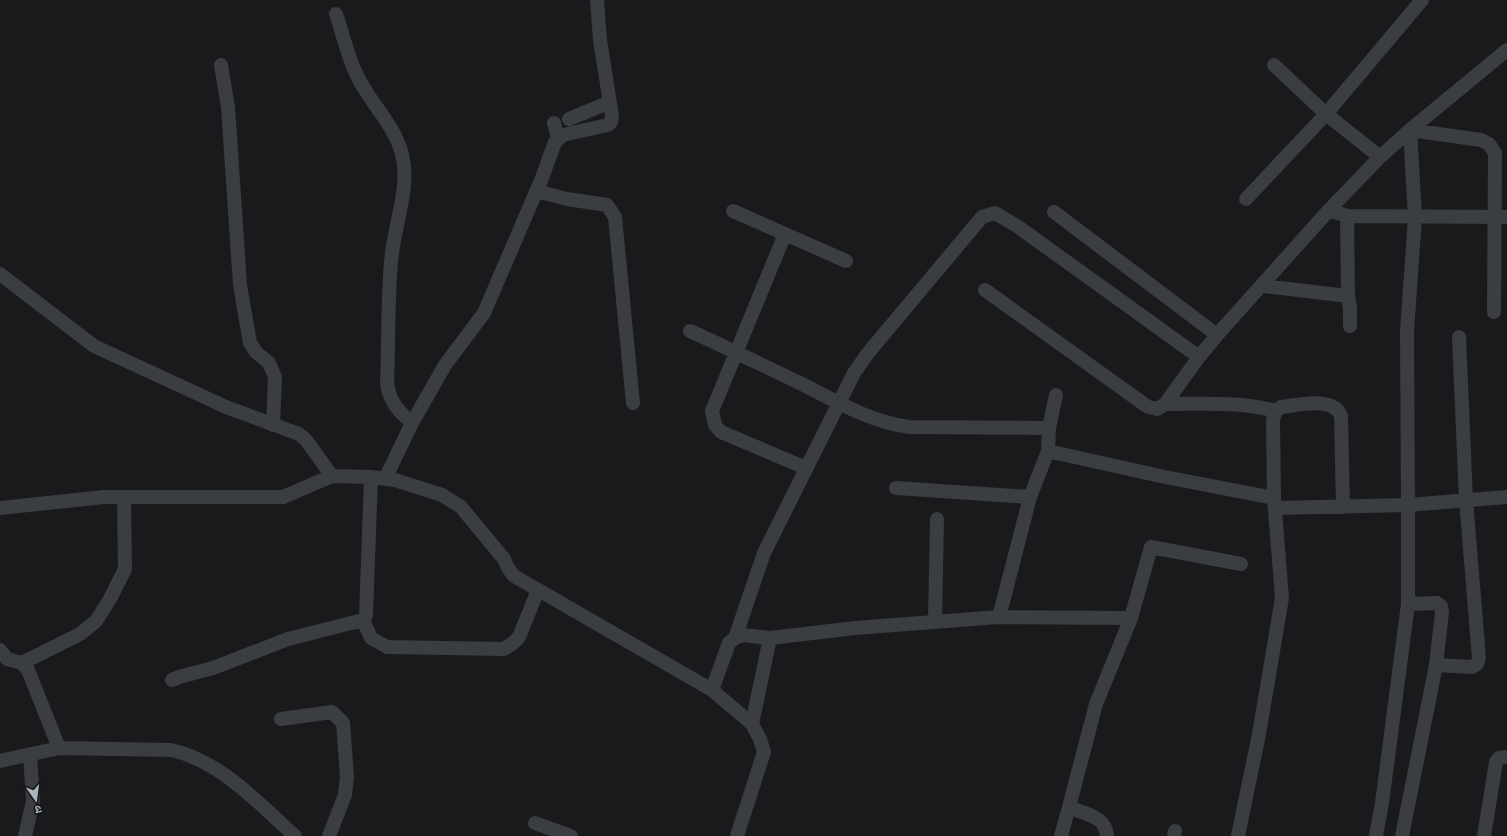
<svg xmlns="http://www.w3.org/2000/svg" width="1507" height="836" viewBox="0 0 1507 836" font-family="'Public Sans','Noto Sans Devanagari',sans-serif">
	<rect width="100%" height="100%" fill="#1a1a1c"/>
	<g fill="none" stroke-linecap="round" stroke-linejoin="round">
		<path stroke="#3a3d41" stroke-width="14" d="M336 14C344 38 350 67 364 88 377 110 395 128 402 154 410 185 396 221 392 253 387 295 389 340 387 383 389 401 399 412 412 423
			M221 65 228 107 240 285 250 343 256 352 269 363 275 377 273 425
			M1274 65 1326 114 1380 157
			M569 119 610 102
			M554 123 558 138
			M536 191 567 199 607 205 615 217 633 403
			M1246 199 1326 114 1422 0
			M1329 210 1380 157 1410 130 1507 50
			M733 211 846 261
			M1054 212 1217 335
			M1347 216 1348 296 1350 308V326
			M785 234 712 411 715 425 721 432 806 468
			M0 274 94 346 226 407 299 434 306 440 332 476
			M1263 286 1348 296
			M985 290 1148 407 1157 409 1165 404 1199 357 1217 335 1329 210 1347 216 1507 217
			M1494 312 1495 153 1489 144 1481 140 1410 130 1415 217 1407 332 1408 505 1507 497
			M690 331C728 348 766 367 804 385 837 402 871 422 909 427L1049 428
			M1165 404C1204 404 1238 401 1276 411
			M1048 451 1165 477 1274 498
			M385 479 412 423 445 365 484 313 542 178 555 142 563 135 608 125 611 122 612 116 600 40 597 0
			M896 488 1030 497
			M0 508 104 497H283L332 476 371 477 395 480 442 495 461 507 504 559 508 568 514 576 712 690 752 724 760 739 764 752 737 836
			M1275 508 1408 505V604
			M999 617 1131 618 1151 547 1241 564
			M363 620 371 638 387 647 504 649 512 644 519 637 538 590
			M935 621 937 519
			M735 638 764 553 854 373 868 353 982 217 995 213 1017 226 1199 357
			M0 650 7 659 22 663 28 670 59 748 0 761
			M22 663 80 634 96 621 110 599 125 569 124 497
			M1436 665 1472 667 1477 664 1479 658 1466 500 1459 337
			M172 680 179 677 213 668 288 639 363 620 366 616 371 477
			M712 690 729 643 735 638 743 635 770 638 855 628 999 617 1030 497 1048 451 1049 428 1056 395
			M281 719 332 712 343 723 347 777 345 795 329 836
			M752 724 770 638
			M59 748 171 750C221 761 258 803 295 836
			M1069 807 1096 704 1131 618
			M535 823 571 836
			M25 836 33 801 30 755
			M1061 836 1069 807C1085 814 1105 816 1107 835
			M1174 836 1175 831
			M1238 836 1259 734 1282 598 1274 498 1273 419 1276 411 1281 407C1299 405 1334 396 1341 416L1343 507
			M1376 836 1382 803 1408 604 1437 603 1441 606 1442 612 1436 665 1402 836
			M1484 836 1496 762 1499 758 1507 757"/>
	</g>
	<g transform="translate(36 800) rotate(166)" stroke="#141517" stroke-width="3" paint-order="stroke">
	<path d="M0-3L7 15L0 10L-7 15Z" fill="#acb4bc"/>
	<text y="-6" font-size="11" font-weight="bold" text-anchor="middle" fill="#acb4bc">उ</text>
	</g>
</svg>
